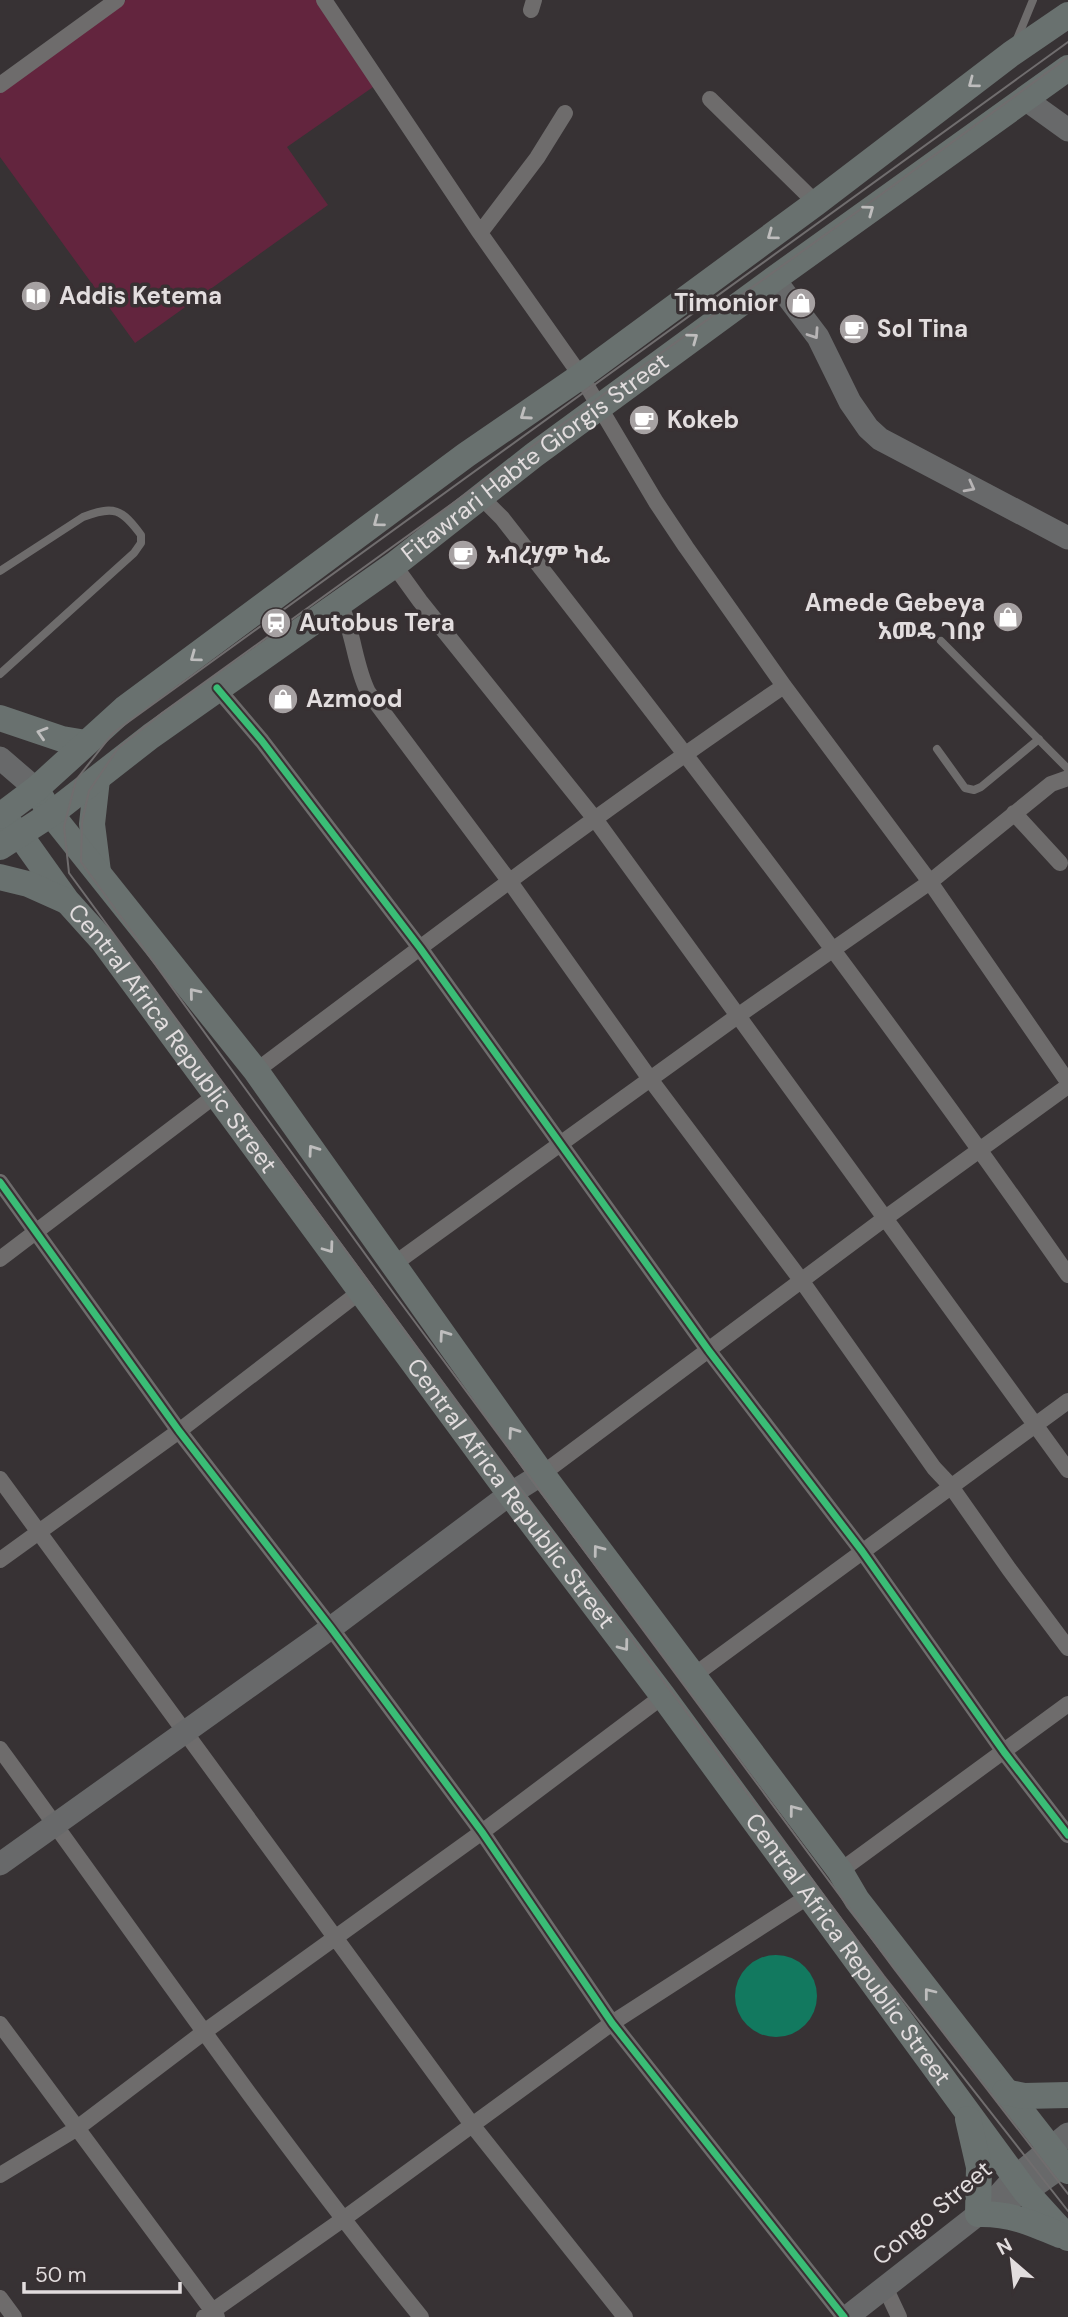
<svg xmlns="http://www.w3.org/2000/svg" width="1068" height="2317" viewBox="0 0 1068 2317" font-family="'DM Sans','Noto Sans Ethiopic',sans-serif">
	<rect width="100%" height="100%" fill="#373234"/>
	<path fill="#63253e" d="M126 0H320L376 85 287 147 328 205 135 343 0 157V89Z"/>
	<path fill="#12795f" d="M735 1996a41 41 0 1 1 82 0a41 41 0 1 1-82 0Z"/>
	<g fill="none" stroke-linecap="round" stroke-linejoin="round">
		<path stroke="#6e6c6c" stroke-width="8" d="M1017 39 1033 0
			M0 571 83 517C114 505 122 509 141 535V543L134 553 0 674
			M941 641 1068 769
			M937 749 965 788 974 790 981 787 1039 739"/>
		<path stroke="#6e6c6c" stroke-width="16" d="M324 0 480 233 581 376 656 502 686 547 784 686 930 882 1068 1082
			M531 10 534 0
			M0 85 117 0
			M710 99 816 203
			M480 233 537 158 565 113
			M480 496 502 518C696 766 888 1017 1068 1275
			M394 565 420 601 595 819 1068 1470
			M339 602C354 631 354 664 368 692L510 882 650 1079 801 1280 934 1468 950 1485 1009 1569 1068 1648
			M217 688 262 741 420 948 709 1351 862 1551 1004 1752 1068 1835
			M1014 813 1060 863
			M256 1071C430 940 604 808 784 686
			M0 1182 179 1431 331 1628 482 1832 612 2023 844 2317
			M0 1259 216 1095
			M394 1264 739 1015 930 882 1051 784 1068 778
			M542 1474 884 1219 1068 1086
			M0 1479 473 2126 625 2317
			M0 1560 179 1431 361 1291
			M693 1676 1068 1401
			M0 1749C139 1939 272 2134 421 2317
			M840 1871 1068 1704
			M0 2024 217 2317
			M0 2175 76 2129 204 2032 482 1832 663 1696
			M885 2287 899 2317
			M0 2298 14 2317
			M204 2317 342 2220 612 2023 809 1896"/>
		<path stroke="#68696a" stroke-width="23" d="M1025 99 1068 130
			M774 279 818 337 850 402 868 428 880 439 1068 538
			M0 758 36 789
			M0 1864 331 1628 510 1494 542 1474
			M1009 2198 1026 2192 1068 2162
			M847 2317 990 2205 1015 2177 1068 2134"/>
		<g stroke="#69716f" stroke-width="26">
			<path d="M0 718 62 739 86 743"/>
			<path d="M97 779 92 824 98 872"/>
			<path d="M36 789 51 814 256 1071 542 1474 840 1871 857 1900 1068 2171"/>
			<path id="s1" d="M1 815 20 835 67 901 103 941 510 1494 663 1696 1026 2192 1068 2238"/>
			<path d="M0 816 36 789 124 709 466 455 581 376 816 203 1011 54 1068 15"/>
			<path id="s2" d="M0 847 51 814 151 736 394 565 534 455 774 279 1068 68"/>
			<path d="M0 877 28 884 66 901"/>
			<path d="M1005 2092 1024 2096 1068 2095"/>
			<path d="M968 2119 979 2167 978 2214C1009 2213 1032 2223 1060 2235"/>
		</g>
		<path stroke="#706d6e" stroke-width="2" d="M1068 42 113 733 76 780 64 827 69 873 541 1517 884 1976 1068 2211
			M1068 57 883 193 162 713 118 748 89 791 82 822 81 862 392 1291 895 1970 1068 2194"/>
		<g stroke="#383133" stroke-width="11">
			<path id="cycleway" d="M217 688 262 741 420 948 709 1351 862 1551 1004 1752 1068 1835
				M0 1182 179 1431 331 1628 482 1832 612 2023 844 2317"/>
		</g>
		<use href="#cycleway" stroke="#3abd76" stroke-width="7"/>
	</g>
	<defs><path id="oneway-chevron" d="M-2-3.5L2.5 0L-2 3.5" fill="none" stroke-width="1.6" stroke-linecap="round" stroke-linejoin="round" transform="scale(1.75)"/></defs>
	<g stroke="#bebdbd">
		<use href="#oneway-chevron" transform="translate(973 83) rotate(143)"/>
		<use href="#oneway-chevron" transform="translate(869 210) rotate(-36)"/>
		<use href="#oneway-chevron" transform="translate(772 235) rotate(144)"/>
		<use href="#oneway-chevron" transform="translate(693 338) rotate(-36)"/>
		<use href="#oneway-chevron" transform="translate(525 415) rotate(145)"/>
		<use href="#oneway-chevron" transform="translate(378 522) rotate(143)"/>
		<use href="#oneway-chevron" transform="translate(195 657) rotate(144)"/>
		<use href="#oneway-chevron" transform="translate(42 733) rotate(-163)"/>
		<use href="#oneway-chevron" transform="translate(194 993) rotate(-129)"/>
		<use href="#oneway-chevron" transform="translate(313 1150) rotate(-125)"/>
		<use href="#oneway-chevron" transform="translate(329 1248) rotate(54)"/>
		<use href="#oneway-chevron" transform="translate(444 1335) rotate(-125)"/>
		<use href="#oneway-chevron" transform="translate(513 1432) rotate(-125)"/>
		<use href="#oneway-chevron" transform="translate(598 1550) rotate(-127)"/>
		<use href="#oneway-chevron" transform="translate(624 1646) rotate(53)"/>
		<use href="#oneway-chevron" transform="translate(794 1810) rotate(-127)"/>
		<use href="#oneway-chevron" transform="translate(929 1993) rotate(-128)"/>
	</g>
	<g stroke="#b7b4b5">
		<use href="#oneway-chevron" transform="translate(814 334) rotate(56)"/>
		<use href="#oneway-chevron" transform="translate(970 487) rotate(28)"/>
	</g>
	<defs>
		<g id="library-disc" transform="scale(1.575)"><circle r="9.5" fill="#a6a1a2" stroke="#383133"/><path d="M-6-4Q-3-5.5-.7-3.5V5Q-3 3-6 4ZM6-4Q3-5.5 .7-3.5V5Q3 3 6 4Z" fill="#fff"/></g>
		<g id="shop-disc" transform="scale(1.575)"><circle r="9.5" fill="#a6a1a2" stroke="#383133"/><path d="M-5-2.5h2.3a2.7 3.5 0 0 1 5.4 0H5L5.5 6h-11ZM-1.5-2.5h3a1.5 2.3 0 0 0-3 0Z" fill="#fff"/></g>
		<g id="cafe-disc" transform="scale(1.575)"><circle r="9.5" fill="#a6a1a2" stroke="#383133"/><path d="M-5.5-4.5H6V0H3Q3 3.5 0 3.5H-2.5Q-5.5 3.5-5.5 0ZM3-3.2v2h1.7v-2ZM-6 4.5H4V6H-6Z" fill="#fff"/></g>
		<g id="station-disc" transform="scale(1.575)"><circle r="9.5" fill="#a6a1a2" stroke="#383133"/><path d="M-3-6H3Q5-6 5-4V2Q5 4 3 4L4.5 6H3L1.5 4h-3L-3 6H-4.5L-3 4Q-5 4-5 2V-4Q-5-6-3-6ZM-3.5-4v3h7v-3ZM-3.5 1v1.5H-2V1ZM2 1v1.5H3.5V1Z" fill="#fff"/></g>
	</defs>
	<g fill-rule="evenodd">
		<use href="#library-disc" x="36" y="296"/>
		<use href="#shop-disc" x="801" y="303"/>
		<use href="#cafe-disc" x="854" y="329"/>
		<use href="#cafe-disc" x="644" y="420"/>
		<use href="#cafe-disc" x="463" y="555"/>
		<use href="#shop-disc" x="1008" y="617"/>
		<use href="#station-disc" x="276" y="623"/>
		<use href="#shop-disc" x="283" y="699"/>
	</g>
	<g text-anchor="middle" stroke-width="7" stroke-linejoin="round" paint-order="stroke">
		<g font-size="24" font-weight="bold" fill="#e2ddde" stroke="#383133" text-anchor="start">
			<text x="59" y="304">Addis Ketema</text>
			<text x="778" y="311" text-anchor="end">Timonior</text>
			<text x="877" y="337">Sol Tina</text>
			<text x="667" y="428">Kokeb</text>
			<text x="486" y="563">አብረሃም ካፌ</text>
			<text x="985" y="611" text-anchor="end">Amede Gebeya<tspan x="985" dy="28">አመዴ ገበያ</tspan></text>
			<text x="299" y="631">Autobus Tera</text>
			<text x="306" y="707">Azmood</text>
		</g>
		<g font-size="24" fill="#e2ddde" stroke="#383133">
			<text dy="8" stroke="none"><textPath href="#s2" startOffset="662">Fitawrari Habte Giorgis Street</textPath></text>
			<text dy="8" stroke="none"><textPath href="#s1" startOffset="282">Central Africa Republic Street</textPath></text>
			<text dy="8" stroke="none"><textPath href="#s1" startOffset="849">Central Africa Republic Street</textPath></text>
			<text dy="8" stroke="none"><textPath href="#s1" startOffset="1416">Central Africa Republic Street</textPath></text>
			<text transform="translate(932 2213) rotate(-40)" y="8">Congo Street</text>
		</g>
	</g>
	<g transform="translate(1012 2261) rotate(332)" stroke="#383133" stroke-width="5" paint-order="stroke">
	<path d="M0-5L12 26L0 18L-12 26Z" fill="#e2ddde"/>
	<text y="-10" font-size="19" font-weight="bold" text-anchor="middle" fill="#e2ddde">N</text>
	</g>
	<path d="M24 2282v10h156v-10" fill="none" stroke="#e2ddde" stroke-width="3.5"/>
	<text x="35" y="2282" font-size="21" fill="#e2ddde" stroke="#383133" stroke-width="5" paint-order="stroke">50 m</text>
</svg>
